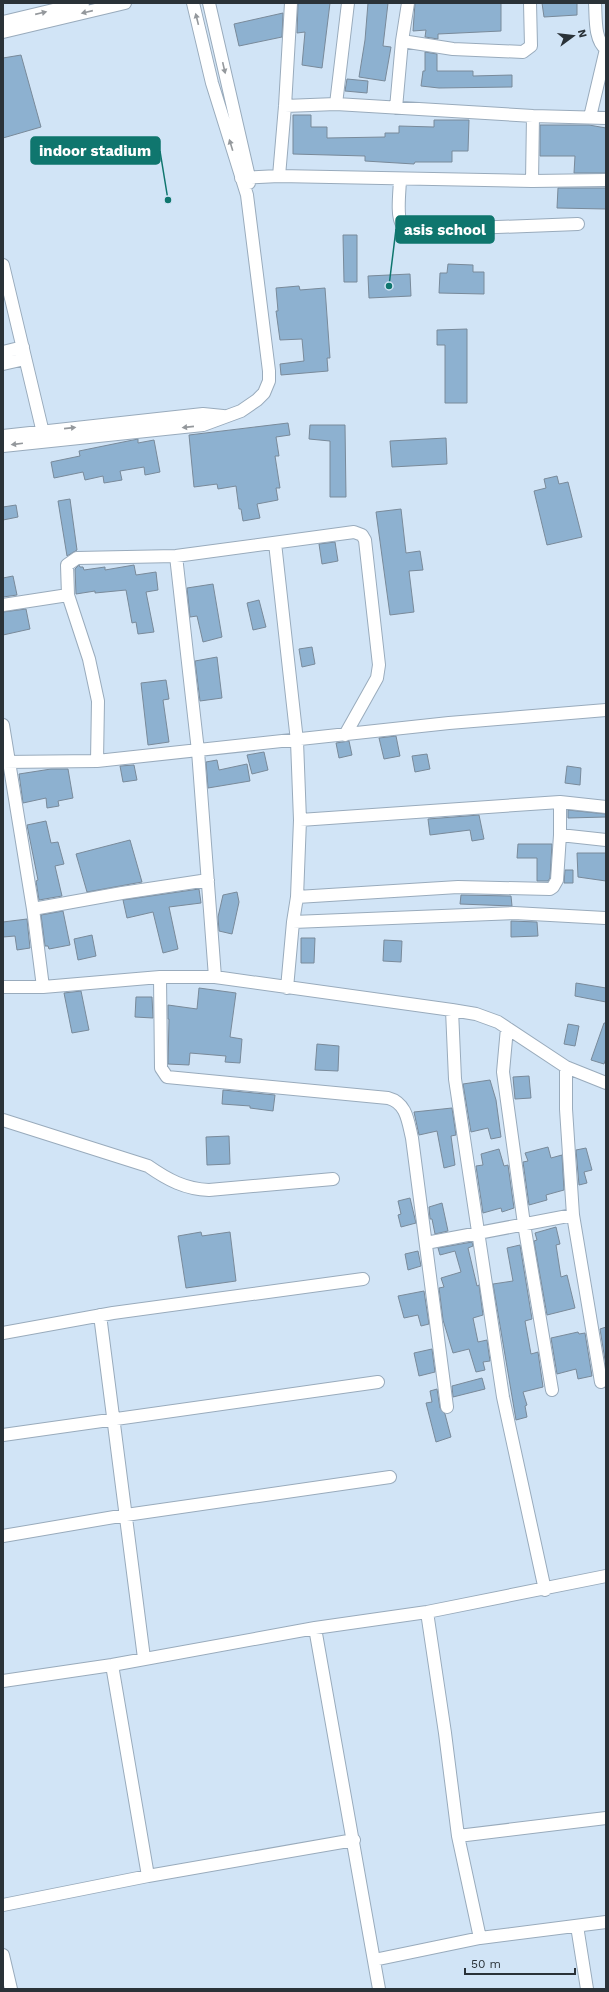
<svg xmlns="http://www.w3.org/2000/svg" width="609" height="1992" viewBox="0 0 609 1992" font-family="'Work Sans',sans-serif">
	<rect width="100%" height="100%" fill="#d1e4f6"/>
	<path fill="#8db1d0" stroke="#798a9a" d="M298 3H330L322 68 302 65 305 32 297 33Z
		M368 3H388L383 46 391 47 385 81 359 77 365 40Z
		M415 3H501V31L438 34V39L425 37 426 30 413 31Z
		M542 3H577V15L544 17Z
		M283 13 282 37 239 46 234 24Z
		M425 52 437 54V71H473V76L512 75V87L439 88 421 86 423 71H425Z
		M21 55 41 127 3 138V58Z
		M347 79 368 81 367 93 345 91Z
		M293 115H311V127H327V138L385 137V133H399V126L434 127V120H469L468 151H452V162H415L414 164 365 161V156L293 154Z
		M540 125H589L606 128V173H574L575 156H540Z
		M558 188H606V209L557 208Z
		M343 235H357V282H344Z
		M448 264 473 265V272H484V294L439 293 440 273H447Z
		M410 274 411 296 369 298 368 276Z
		M299 286 300 290 325 288 330 358H327L328 371 281 375 280 364 304 361 302 339 280 340 276 311H278L276 288Z
		M467 329V403H445V345H437V330Z
		M288 423 290 435 276 437 279 456H275L280 488H276L278 500 257 504 260 518 243 521 241 509H239L236 486 218 489 217 484 194 487 189 435Z
		M310 425H345L346 497H330V441L309 439Z
		M446 438 447 464 392 467 390 441Z
		M138 439V443L154 440 160 472 145 475 144 467 120 471 122 480 104 483 103 476 85 480 83 472 54 478 51 462 80 456 79 451Z
		M557 476 559 484 568 482 582 537 547 545 534 491 546 488 544 479Z
		M70 499 77 550 67 556 58 501Z
		M16 505 18 517 3 520V507Z
		M401 509 406 553 420 551 423 570 409 571 414 612 390 615 376 512Z
		M335 542 338 561 322 564 319 544Z
		M79 565 80 567H83L84 570 105 567V570L134 565 136 575 156 572 158 590 146 592 154 632 138 634 136 622 132 623 126 590 95 593V591L76 594 75 569Z
		M13 576 17 595 3 597V578Z
		M213 584 222 637 203 642 197 616 190 617 187 588Z
		M259 600 266 627 253 630 247 603Z
		M26 609 30 629 3 635V612Z
		M312 647 315 664 302 667 299 649Z
		M217 657 222 698 200 701 195 661Z
		M166 680 169 699 163 700 169 742 148 745 141 683Z
		M396 736 400 756 384 759 379 738Z
		M349 741 352 755 339 758 336 743Z
		M264 752 268 770 252 774 247 755Z
		M427 754 430 769 415 772 412 756Z
		M217 760 219 770 247 764 250 781 208 788 206 762Z
		M134 765 137 780 123 782 120 766Z
		M567 766 581 768 580 785 565 783Z
		M51 769H68L73 798 58 801 59 806 47 808 46 798 23 803 19 774Z
		M568 810 606 814V817L568 818Z
		M479 815 484 839 472 841 470 830 430 835 428 819Z
		M46 821 51 843 58 842 64 864 55 866 62 896 39 900 36 881 38 880 27 825Z
		M130 840 142 882 87 892 76 854Z
		M518 844H552L550 878 548 881H537V858H517Z
		M577 853H606V881L578 877Z
		M565 870H573V883H564Z
		M199 889 201 903 169 907 178 949 163 953 153 912 127 918 123 900Z
		M237 892 239 902 232 934 219 931 218 917 223 895Z
		M461 895 511 896 512 906 460 904Z
		M63 911 70 945 49 949 48 946H45L41 915Z
		M27 919 30 948 17 950 15 936 3 937V922Z
		M511 921 537 922 538 936 511 937Z
		M92 935 96 956 78 960 74 939Z
		M301 938H315L314 963H301Z
		M384 940 402 941 401 962 383 961Z
		M576 983 606 988V1002L575 996Z
		M199 988 236 993 230 1037 242 1039 240 1063 225 1062 226 1056 190 1053 189 1065 168 1064 169 1019H168V1005L197 1009Z
		M81 991 89 1030 72 1033 64 993Z
		M136 997H152L153 1018 135 1017Z
		M604 1023H606V1058L604 1064 591 1060Z
		M568 1024 579 1026 575 1046 564 1044Z
		M317 1044 339 1046 338 1071 315 1070Z
		M529 1076 531 1098 515 1099 513 1077Z
		M490 1080 496 1100 501 1137 491 1139 488 1128 471 1132 463 1084Z
		M223 1090 275 1095 273 1111 250 1108V1106L222 1104Z
		M452 1108 456 1135 451 1136 455 1165 444 1168 437 1131 419 1135 414 1112Z
		M229 1136 230 1164 207 1165 206 1137Z
		M548 1147 551 1158 562 1155 564 1190 546 1195 547 1200 529 1205 523 1162 528 1161 525 1153Z
		M586 1148 592 1170 584 1172 587 1183 579 1185 576 1150Z
		M499 1149 504 1166 508 1165 514 1208 502 1212 501 1208 483 1213 476 1166 483 1165 481 1154Z
		M410 1198 416 1223 401 1227 398 1215 401 1214 398 1201Z
		M442 1203 448 1231 435 1234 432 1219H430L429 1207Z
		M556 1227 560 1244 556 1245 561 1277 567 1275 575 1308 547 1315 534 1241 537 1240 535 1233Z
		M201 1232 202 1236 230 1232 236 1281 186 1288 178 1236Z
		M472 1242 473 1246 468 1248 477 1286 479 1285 483 1315 473 1318 478 1342 487 1340 490 1361 483 1362 485 1370 476 1372 469 1349 453 1353 443 1320 439 1288 444 1287 441 1278 461 1272 455 1251 440 1255 438 1248Z
		M520 1245 532 1319 525 1321 531 1354 538 1352 543 1387 523 1392 527 1405 525 1406 527 1417 516 1420 493 1284 513 1281 507 1248Z
		M418 1251 421 1266 408 1270 405 1254Z
		M424 1291 429 1324 421 1326 418 1315 404 1318 398 1296Z
		M606 1327V1366L600 1329Z
		M578 1332 579 1334 585 1333 592 1376 578 1379 576 1369 557 1374 551 1338Z
		M432 1349 435 1372 419 1376 414 1353Z
		M482 1378 485 1389 453 1397 452 1386Z
		M437 1389 440 1408 445 1414 451 1437 436 1442 426 1403 432 1402 430 1391Z"/>
	<g fill="none" stroke-linecap="round" stroke-linejoin="round">
		<g stroke="#99abbc" stroke-width="14">
			<path id="street" d="M209 3 249 177V183
				M595 3C596 17 594 40 606 49
				M3 22 83 3
				M3 32 125 3
				M402 41 453 49 523 52 531 46 530 3
				M336 104 348 3
				M285 106 336 104 533 116 606 118
				M396 108 402 41 408 3
				M590 117 606 49
				M279 176 285 106 291 3
				M241 178 279 176 532 181 606 180
				M400 179C400 188 396 217 402 224 407 228 415 228 421 230L578 224
				M532 181 533 116
				M3 265 44 437
				M3 352 23 347
				M3 364 25 359
				M3 436 203 414 223 416
				M3 446 203 425 241 411 257 400 264 393 269 381V371L247 195 212 83 193 3
				M275 543 297 741 300 820 297 897 293 922 287 988
				M176 556 198 751 215 977
				M3 605 68 595
				M3 725 33 909 43 987
				M97 761 98 701 89 659 68 595 67 565 77 558 176 556 354 532 362 535 365 540 379 665 377 678 345 735
				M3 762 97 761 449 723 606 710
				M300 820 560 802
				M560 835 606 840
				M297 897 458 887 550 889 553 887 557 880 560 835V802L606 807
				M33 909 122 893 208 880
				M293 922 514 913 605 918
				M160 977 161 1068 167 1077 388 1098C407 1103 408 1122 412 1138L447 1407
				M3 987H43L160 977H215L452 1010 476 1014 498 1022 566 1067 606 1083
				M452 1010 455 1079 503 1397 545 1590
				M507 1028 503 1072 524 1224 552 1390
				M566 1067V1109L573 1215 601 1382
				M3 1120 148 1166C168 1180 185 1189 209 1190L333 1179
				M426 1243 573 1215
				M100 1315 144 1658
				M3 1333 113 1313 363 1279
				M3 1435 378 1382
				M3 1536 126 1515 390 1477
				M427 1612 445 1733 458 1836 480 1938
				M315 1628 379 1989
				M112 1665 148 1876
				M3 1681 112 1665 315 1628 427 1612 606 1576
				M458 1836 606 1818
				M3 1905 148 1876 354 1840
				M577 1926 587 1989
				M3 1955 11 1989
				M374 1960 480 1938 606 1922"/>
		</g>
		<use href="#street" stroke="#fff" stroke-width="12"/>
	</g>
	<defs><path id="oneway-solid" d="M-6-.8H1V-3.2L6.5 0L1 3.2V.8H-6Z"/></defs>
	<g fill="#94989c">
		<use href="#oneway-solid" transform="translate(87 12) rotate(167)"/>
		<use href="#oneway-solid" transform="translate(41 13) rotate(-13)"/>
		<use href="#oneway-solid" transform="translate(197 19) rotate(-104)"/>
		<use href="#oneway-solid" transform="translate(224 68) rotate(77)"/>
		<use href="#oneway-solid" transform="translate(231 145) rotate(-107)"/>
		<use href="#oneway-solid" transform="translate(188 427) rotate(174)"/>
		<use href="#oneway-solid" transform="translate(70 428) rotate(-6)"/>
		<use href="#oneway-solid" transform="translate(17 444) rotate(173)"/>
	</g>
	<path fill="none" stroke="#0f766e" stroke-width="1.5" d="M168 200L160 151M389 286L396 229"/>
	<g fill="#0f766e" stroke="#d1e4f6" stroke-width="1.5">
		<circle cx="168" cy="200" r="4"/>
		<circle cx="389" cy="286" r="4"/>
	</g>
	<g fill="#0f766e" stroke="#0f766e" stroke-width="1.5">
		<rect x="31" y="137" width="129" height="27" rx="4"/>
		<rect x="396" y="216" width="98" height="27" rx="4"/>
	</g>
	<g font-size="15" text-anchor="middle" font-weight="bold" fill="#fff">
		<text x="95" y="156">indoor stadium</text>
		<text x="445" y="235">asis school</text>
	</g>
	<rect width="609" height="1992" fill="none" stroke="#2a3238" stroke-width="8"/>
	<g transform="translate(573 36) rotate(75)" stroke="#d1e4f6" stroke-width="3" paint-order="stroke">
	<path d="M0-3L7 15L0 10L-7 15Z" fill="#2a3238"/>
	<text y="-6" font-size="11" font-weight="bold" text-anchor="middle" fill="#2a3238">N</text>
	</g>
	<path d="M465 1968v6h110v-6" fill="none" stroke="#2a3238" stroke-width="2"/>
	<text x="471" y="1968" font-size="12" fill="#2a3238" stroke="#d1e4f6" stroke-width="3" paint-order="stroke">50 m</text>
</svg>
